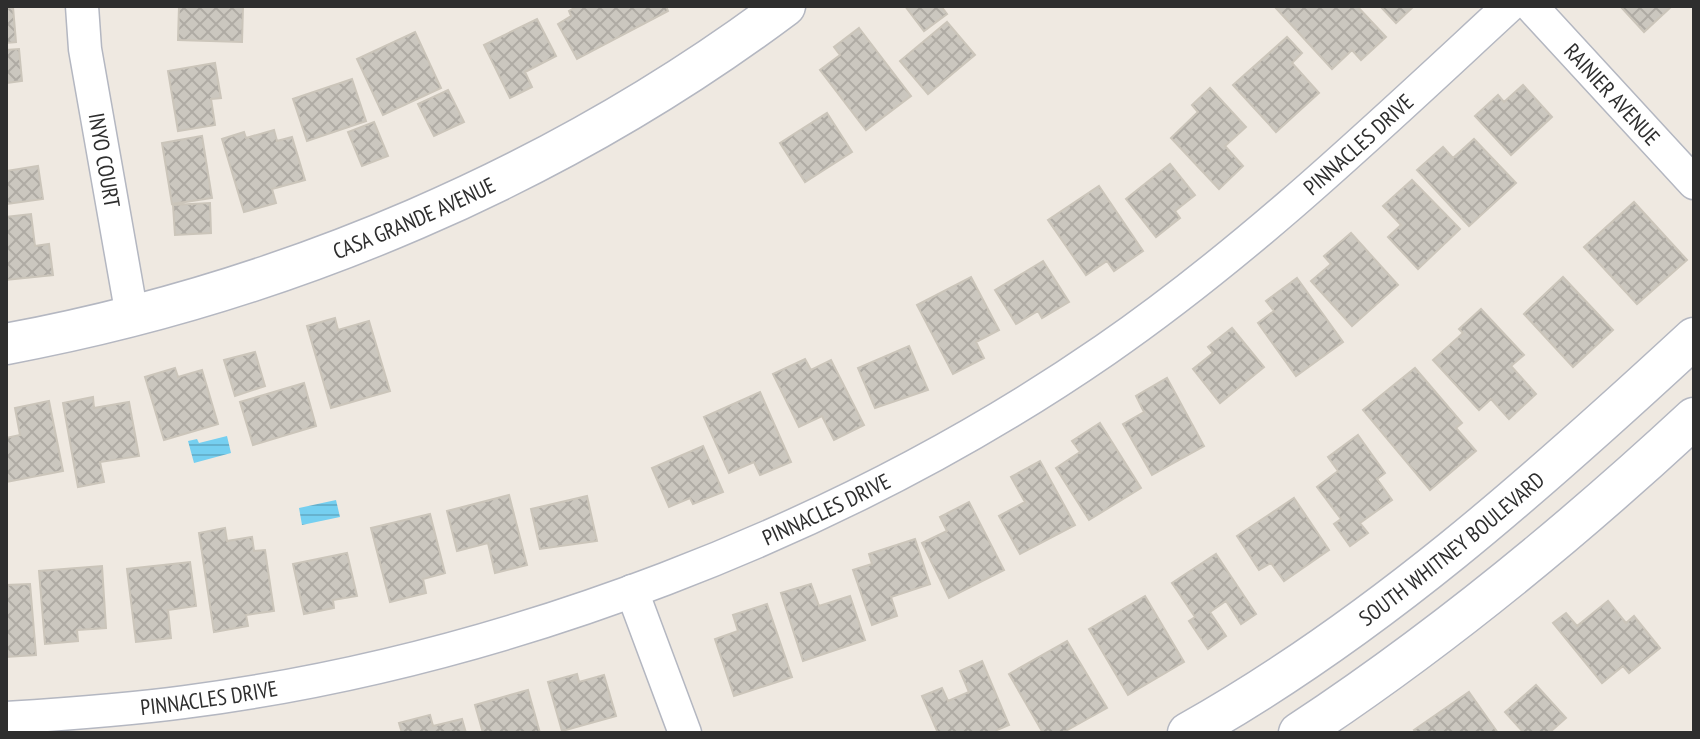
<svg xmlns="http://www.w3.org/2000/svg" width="1700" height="739" viewBox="0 0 1700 739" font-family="'PT Sans Narrow',sans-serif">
	<defs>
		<pattern id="water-rules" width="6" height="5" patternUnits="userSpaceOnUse" patternTransform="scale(2)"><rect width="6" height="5" fill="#75cff0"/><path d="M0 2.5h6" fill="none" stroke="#66b2ce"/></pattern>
		<pattern id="building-cross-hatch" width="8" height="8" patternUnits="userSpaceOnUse" patternTransform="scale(2)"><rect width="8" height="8" fill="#cbc7bf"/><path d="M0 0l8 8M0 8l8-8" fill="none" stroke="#afaba4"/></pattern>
	</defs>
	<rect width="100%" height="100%" fill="#efe9e1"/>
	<path fill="url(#water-rules)" d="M227 436 231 453 194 463 188 441 197 439 199 443Z
		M336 500 340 517 302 525 299 508Z"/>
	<path fill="url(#building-cross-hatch)" stroke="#cbc5ba" stroke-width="2" d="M179 6H243L242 42 178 40Z
		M578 6H666L668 11 577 59 558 24 571 16 569 11Z
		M905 6H941L947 14 924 31Z
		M1274 6H1357L1386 37 1361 60 1352 50 1332 69Z
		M1380 6H1414L1396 23Z
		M1620 6H1672L1644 32Z
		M13 7 16 42 6 43V8Z
		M537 19 556 56 525 72 532 87 510 98 484 45Z
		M947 22 975 55 928 94 900 61Z
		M859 28 911 96 866 130 820 70 840 55 834 47Z
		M415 32 441 88 383 115 357 59Z
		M1287 37 1302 53 1292 63 1319 93 1276 132 1233 85Z
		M19 49 22 81 6 83V50Z
		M215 63 221 98 211 99 215 125 178 131 168 71Z
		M352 79 366 121 307 141 293 99Z
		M1523 85 1552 117 1511 155 1475 116 1498 95 1504 102Z
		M1210 88 1246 127 1225 146 1243 166 1219 189 1171 138 1198 112 1192 105Z
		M448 90 464 122 434 136 418 104Z
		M827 113 852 152 805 182 780 143Z
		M374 122 388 156 362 166 348 132Z
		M274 130 277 141 292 137 305 180 272 189 276 203 244 212 222 139 244 132 246 138Z
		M202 136 212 198 172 204 162 143Z
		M1474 139 1516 183 1469 226 1417 170 1443 147 1453 158Z
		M1170 164 1195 195 1175 211 1180 218 1156 237 1126 199Z
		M38 166 43 199 6 204V171Z
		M1412 180 1460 229 1418 269 1388 237 1401 225 1383 206Z
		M1099 186 1143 251 1114 271 1107 261 1086 275 1048 220Z
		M1634 202 1687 260 1637 304 1584 247Z
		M210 203 211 233 175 235 173 205Z
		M31 214 35 246 49 244 53 275 6 280V217Z
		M1351 233 1398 285 1352 326 1311 281 1331 264 1324 256Z
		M1043 261 1069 302 1042 318 1038 311 1016 324 995 290Z
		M971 277 999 330 976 342 984 358 953 374 917 305Z
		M1563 277 1613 330 1573 367 1524 314Z
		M1297 278 1343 342 1296 376 1258 323 1274 311 1266 301Z
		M1481 309 1524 355 1511 366 1536 394 1509 419 1491 399 1479 410 1433 360 1463 333 1459 329Z
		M335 318 338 330 369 321 390 391 331 408 307 326Z
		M1232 328 1264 367 1220 403 1193 369 1213 353 1208 347Z
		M909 346 928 390 875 408 858 368Z
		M255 352 265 386 235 396 224 360Z
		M805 359 811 370 831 360 864 425 834 440 822 416 799 427 773 374Z
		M175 368 178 377 202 370 218 424 164 440 145 377Z
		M1415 368 1462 423 1456 428 1476 451 1430 490 1363 410Z
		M1167 378 1204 446 1152 475 1123 424 1144 412 1136 396Z
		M304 383 316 426 253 445 240 402Z
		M760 392 791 462 760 475 754 462 729 473 704 417Z
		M93 397 94 408 129 402 139 456 100 462 104 482 78 487 63 403Z
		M49 401 63 471 6 482V438L20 435 15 408Z
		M1100 423 1141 488 1089 520 1056 468 1080 452 1072 441Z
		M1358 435 1385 473 1377 479 1392 500 1360 523 1368 533 1350 546 1334 524 1341 519 1317 487 1338 471 1328 457Z
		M703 446 723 492 693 504 690 498 669 507 652 468Z
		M1040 461 1075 525 1020 554 999 516 1025 502 1011 477Z
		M509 495 527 565 495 573 488 543 457 551 447 511Z
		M587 496 597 541 540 549 531 509Z
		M1294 498 1329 550 1284 581 1271 563 1259 570 1237 536Z
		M969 502 1004 570 949 598 922 543 947 531 940 517Z
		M430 514 445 573 423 579 426 593 390 602 371 528Z
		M225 528 227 541 252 537 254 551 265 550 274 611 246 615 248 626 214 632 199 533Z
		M915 539 930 584 891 597 897 616 872 625 853 570 872 564 869 554Z
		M347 553 357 596 333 600 334 608 304 614 293 564Z
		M1216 554 1256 614 1241 624 1226 601 1210 612 1226 636 1208 649 1189 621 1195 617 1172 583Z
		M190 562 196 606 168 610 171 638 136 642 127 569Z
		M102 566 106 628 77 630 78 641 45 644 39 571Z
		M30 584 36 655 6 657V585Z
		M811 584 819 606 850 596 865 640 803 661 781 593Z
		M1145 596 1184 662 1128 695 1089 629Z
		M1608 601 1626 623 1634 616 1660 648 1629 673 1623 666 1602 683 1553 623 1566 613 1577 626Z
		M767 604 792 677 734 696 715 639 738 631 733 615Z
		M1067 641 1107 708 1062 733H1043L1009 674Z
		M982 661 1009 725 997 730 999 733H938L922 696 942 688 948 701 969 692 960 671Z
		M577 674 579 682 604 675 616 716 562 731 548 682Z
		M1536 685 1566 718 1549 733H1524L1505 712Z
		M528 690 540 733H483L475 705Z
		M1469 692 1498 733H1416L1414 730Z
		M430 715 433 726 462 719 466 733H402L399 723Z"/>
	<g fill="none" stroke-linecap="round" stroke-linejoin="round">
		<g stroke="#b4b7c1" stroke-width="35">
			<g id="minor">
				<path id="s1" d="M82 6 85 49 132 316"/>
				<path id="s2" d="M1531 6 1694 183"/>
				<path d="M632 591 685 733"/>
				<path id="s3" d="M6 718C66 714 126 710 185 702 503 661 841 532 1105 350 1251 249 1379 126 1509 6"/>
			</g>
		</g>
		<g stroke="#b4b7c1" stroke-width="43">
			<g id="tertiary">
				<path id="s4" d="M6 344C285 292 558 176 785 6"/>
				<path id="s5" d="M1188 733C1375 628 1537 483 1694 338"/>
				<path d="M1299 733C1440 640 1570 533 1694 418"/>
			</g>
		</g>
		<use href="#minor" stroke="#fff" stroke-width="32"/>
		<use href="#tertiary" stroke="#fff" stroke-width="40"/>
	</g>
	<g text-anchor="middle" stroke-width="8" stroke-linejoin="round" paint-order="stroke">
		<g font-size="22" fill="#2e2e2e" stroke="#fff">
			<text dy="8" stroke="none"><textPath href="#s2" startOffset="120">RAINIER AVENUE</textPath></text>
			<text dy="8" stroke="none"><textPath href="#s3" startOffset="1500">PINNACLES DRIVE</textPath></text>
			<text dy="8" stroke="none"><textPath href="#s1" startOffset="156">INYO COURT</textPath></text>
			<text dy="8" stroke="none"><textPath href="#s4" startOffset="428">CASA GRANDE AVENUE</textPath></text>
			<text dy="8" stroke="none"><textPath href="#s3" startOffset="852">PINNACLES DRIVE</textPath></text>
			<text dy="8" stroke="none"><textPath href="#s5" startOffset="322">SOUTH WHITNEY BOULEVARD</textPath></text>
			<text dy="8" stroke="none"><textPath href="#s3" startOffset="204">PINNACLES DRIVE</textPath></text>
		</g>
	</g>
	<rect width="1700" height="739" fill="none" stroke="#2e2e2e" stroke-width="16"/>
</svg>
